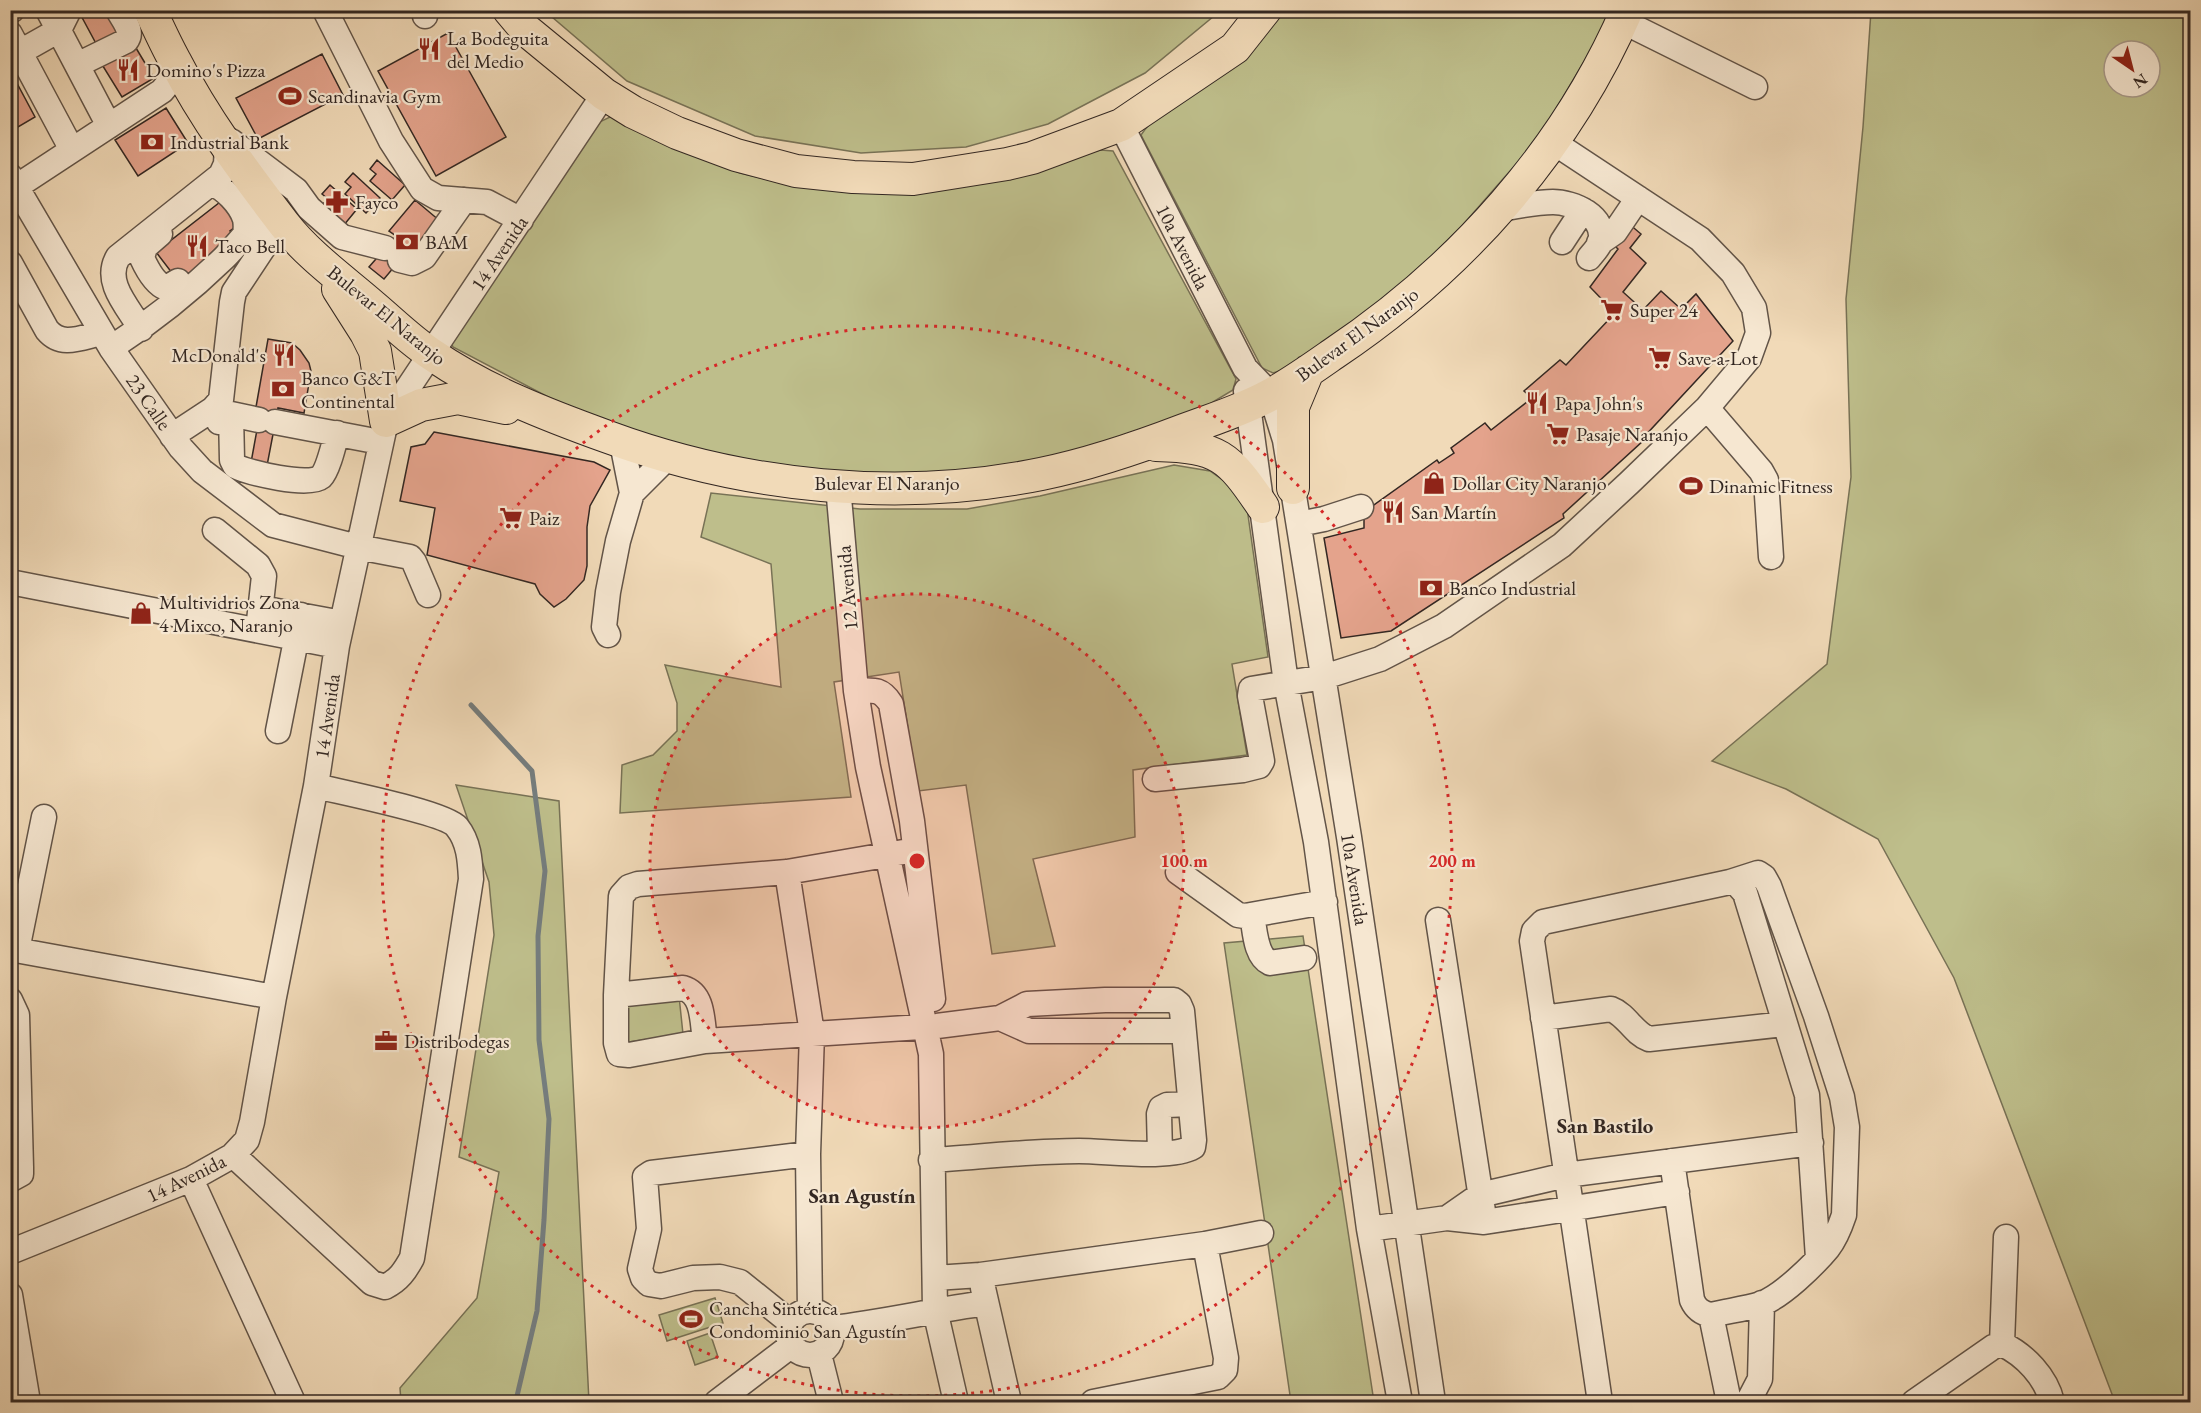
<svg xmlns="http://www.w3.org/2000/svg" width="2201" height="1413" viewBox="0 0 2201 1413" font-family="'EB Garamond',serif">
	<rect width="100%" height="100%" fill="#f1dab8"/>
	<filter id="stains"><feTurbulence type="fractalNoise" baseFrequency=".00333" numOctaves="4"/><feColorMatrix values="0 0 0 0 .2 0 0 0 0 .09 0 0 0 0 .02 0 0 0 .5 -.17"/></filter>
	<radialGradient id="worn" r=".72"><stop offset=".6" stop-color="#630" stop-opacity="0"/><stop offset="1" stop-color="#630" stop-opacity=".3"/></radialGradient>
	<path fill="#bebe8b" stroke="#787256" stroke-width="1.5" fill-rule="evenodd" d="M545 11H1220L1145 73 1048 124 966 147 861 153 755 136 627 81Z
		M1284 11H1610L1591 50 1538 139 1461 227 1389 299 1289 368 1273 373 1262 368 1141 135C1155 114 1178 102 1198 88 1229 66 1262 42 1284 11Z
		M1871 11H2190V1402H2115L1954 978 1878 839 1786 789 1712 761 1827 664 1851 477 1846 299 1863 127ZM2114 51H2150V87H2114Z
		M612 116 680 149 740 173 799 187 884 192 963 187 1084 153 1101 150 1113 151 1236 379 1233 390 1193 414 1090 448 1018 464 936 474 856 473 751 464 662 445 550 398 453 347 450 340 591 126Z
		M1174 465 1210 471 1231 486 1247 508 1268 657 1232 664 1247 755 1133 770 1135 837 1033 859 1055 946 992 954 966 785 918 791 899 672 834 682 851 797 620 813 622 765 653 755 677 731V703L665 665 781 687 771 564 701 537 711 493 860 509H967L1040 496Z
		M456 785 559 801 589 1402H401L400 1388 477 1298 499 1172 459 1157 494 935 489 882Z
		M1303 936 1374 1402H1291L1224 943Z
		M679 996 683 1034 622 1043 616 1005Z
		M715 1298 723 1323 667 1341 659 1315Z
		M710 1333 718 1357 695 1365 687 1341Z"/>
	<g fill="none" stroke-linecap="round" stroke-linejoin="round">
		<path stroke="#757d7e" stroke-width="5" d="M471 705 532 771 545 871 538 936 539 1040 549 1119 544 1220 537 1311 517 1396V1402"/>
	</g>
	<path fill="#e4a38c" stroke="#332722" stroke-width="1.5" d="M78 10H110L123 37 99 49Z
		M448 33 506 137 436 176 378 71Z
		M133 43 154 78 122 97 101 63Z
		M10 44 22 66 11 72 35 117 18 127 10 113Z
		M322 54 343 95 258 139 236 98Z
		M166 108 188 143 138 176 115 140Z
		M377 160 405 185 392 200 370 181 376 174 370 169Z
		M353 173 380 198 366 213 345 194 351 187 345 182Z
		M330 185 357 209 344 225 322 205 328 199 322 194Z
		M224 199 242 222 230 231 238 241 182 286 156 252Z
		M415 200 440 221 415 252 410 248 384 279 369 267 396 236 389 231Z
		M1628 223 1641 234 1630 248 1646 263 1623 292 1643 310 1661 291 1681 309 1696 294 1733 341 1643 438 1644 440 1563 514 1564 518 1391 631 1341 638 1324 538 1364 528V512L1437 460 1439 463 1454 453 1451 448 1485 423 1491 430 1532 398 1524 391 1560 360 1566 365 1615 313 1590 287 1618 249 1613 244Z
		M268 339 292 343 300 350 309 363 311 371 304 413 278 408 266 471 250 468 261 408 256 407Z
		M434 432 594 462 610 470 590 506 587 527V566L584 580 566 599 554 607 540 594 535 584 427 555 435 508 400 501 411 447 425 444Z"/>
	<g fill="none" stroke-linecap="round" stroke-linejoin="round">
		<g stroke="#625448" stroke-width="27">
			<path id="minor" d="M48 10 109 126
				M325 10 391 141 422 189 438 198 487 202 521 220
				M425 10V16
				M10 11 12 10
				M1622 21 1755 87
				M10 34 72 150
				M20 52 59 30 69 10
				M77 65 126 41C134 31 123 20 118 10
				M1121 125 1245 368 1271 395 1285 440 1349 837 1433 1402
				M231 141 296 190 309 208 342 237 385 248
				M10 176 111 348 181 448 202 471 273 525 358 547 410 557 414 562 428 595
				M210 184C224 186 241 206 245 219 246 224 246 229 245 235
				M16 187 162 91 172 79 176 65
				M1500 209C1517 206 1536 202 1553 202 1572 202 1608 216 1600 243 1598 248 1592 254 1589 258
				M160 234 145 247 142 258C147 269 155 284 166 288L178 281
				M1562 242 1583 210
				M1599 243 1615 232 1638 198
				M400 260 412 263 424 257 464 200
				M10 263 47 330C62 348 82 337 102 333
				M141 329C128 307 103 282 118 257L221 175 226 164 227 146
				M111 348C151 322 190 291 224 258 241 241 254 222 272 206
				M1246 391 1286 683 1316 842 1369 1229 1400 1402
				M1707 408 1761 471 1766 480 1771 557
				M231 414 232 460 235 466C249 473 309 487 321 477 328 470 334 444 337 433
				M219 422 231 414 259 420
				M275 422 380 442
				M172 436 213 409 221 400 232 302 234 292 281 221
				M838 486 856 691 868 767 931 1054 935 1310 956 1402
				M632 493 667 458
				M1299 524 1324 519 1361 507
				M215 530 258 565 264 576 258 630
				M10 582 337 646
				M261 608 342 623
				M608 635 604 627 608 592 618 541 632 493 622 443
				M856 691C873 690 881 688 891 704L912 821 933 999
				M278 731 301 615
				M1155 779 1243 770 1259 766 1262 761 1250 696 1251 689 1324 677 1380 659 1444 626 1562 545 1629 483 1707 408 1749 358 1758 333 1754 308 1733 273 1700 239 1553 142
				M915 850 787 872 638 884 629 887 621 896 616 995V1043L619 1054 629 1055 705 1041 937 1026 1000 1018 1027 1004 1105 1000H1174L1179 1004 1182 1011 1194 1140 1193 1147C1171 1160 1107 1151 1079 1151 1030 1151 980 1157 931 1160
				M787 872 812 1033 808 1154 810 1311
				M1178 872 1238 915 1245 916 1325 902
				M1252 915C1255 930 1255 956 1270 963L1304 958
				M1438 920 1483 1211
				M10 949 274 997
				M17 950 44 817
				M616 995 683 988C704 994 702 1022 705 1041
				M10 1000 17 1015 21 1167V1174L10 1180
				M1000 1018 1029 1031H1183
				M1543 1018 1611 1009C1627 1015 1633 1033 1649 1039L1785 1024
				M1160 1153 1159 1114 1161 1108 1167 1105 1190 1104
				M233 1155 372 1283 385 1287C399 1280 405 1271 412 1258L471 879C470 860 469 842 457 827 446 813 340 792 316 786
				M1672 1161 1692 1300C1696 1309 1701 1313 1711 1315 1727 1311 1745 1309 1761 1304 1782 1296 1813 1266 1828 1248 1836 1238 1840 1227 1844 1215L1847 1127 1842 1097 1816 1016 1769 886 1764 877 1758 873 1730 882
				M191 1179 293 1402
				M1447 1218 1480 1195 1566 1175 1811 1143
				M1369 1229 1447 1218 1484 1222 1677 1192
				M10 1252 191 1179 232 1156 247 1140 252 1122 274 997 316 786 337 646 386 421 604 94
				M935 1278 980 1275 1205 1244 1261 1233
				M983 1288 1009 1402
				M10 1295 28 1402
				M788 1333a22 22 0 1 1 44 0a22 22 0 1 1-44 0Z
				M1711 1315 1729 1402
				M791 1323 740 1282 720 1277 693 1278 661 1286 649 1284 643 1278 640 1269 649 1229 645 1177 651 1173 808 1154
				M832 1328C884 1322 934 1310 986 1303
				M2002 1344 2006 1237
				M819 1354 831 1402
				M717 1402 792 1345
				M1093 1402 1218 1377 1225 1370 1226 1358 1205 1244
				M1600 1402 1532 941 1534 931 1543 922 1730 882 1737 884 1745 893 1807 1095 1818 1258
				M1748 1402 1760 1379 1762 1303
				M1914 1402 1993 1347 2002 1344C2025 1355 2046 1377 2052 1402"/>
		</g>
		<g stroke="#332722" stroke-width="34">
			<path id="major" d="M150 10C158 27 166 45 175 61 204 118 245 173 284 224 308 255 343 280 373 306 392 322 410 340 431 354 485 391 547 415 608 437 744 487 898 503 1041 474 1090 464 1137 448 1184 430 1213 419 1243 410 1270 395 1292 383 1313 368 1333 354 1460 269 1566 151 1627 10
				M509 10 526 30 604 94 633 112 677 133 736 155 796 171 853 177 913 179 1007 164 1032 158 1121 125 1235 48 1265 10
				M338 289 366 333 375 351 386 421 421 405 458 398 506 408
				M1156 445C1219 447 1228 455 1263 507
				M1293 488V407L1308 371"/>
		</g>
		<use href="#minor" stroke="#f6e7d1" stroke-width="24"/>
		<use href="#major" stroke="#f1dab8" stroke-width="32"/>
	</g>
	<circle cx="917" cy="861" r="267" fill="#d62828" fill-opacity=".12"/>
	<g fill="none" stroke="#d62828" stroke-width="3" stroke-dasharray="3 6">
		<circle cx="917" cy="861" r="267"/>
		<circle cx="917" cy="861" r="535"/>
	</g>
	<defs>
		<g id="restaurant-bare" transform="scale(1.8)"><path d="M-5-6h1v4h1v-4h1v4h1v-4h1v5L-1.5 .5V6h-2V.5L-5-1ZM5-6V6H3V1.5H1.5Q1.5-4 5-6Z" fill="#8f2418" stroke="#f6e7d1" stroke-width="2.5" paint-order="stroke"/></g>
		<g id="stadium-bare" transform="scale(1.8)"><path d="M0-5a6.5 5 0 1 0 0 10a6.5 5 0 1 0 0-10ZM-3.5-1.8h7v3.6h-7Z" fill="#8f2418" stroke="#f6e7d1" stroke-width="2.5" paint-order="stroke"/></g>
		<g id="bank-bare" transform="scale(1.8)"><path d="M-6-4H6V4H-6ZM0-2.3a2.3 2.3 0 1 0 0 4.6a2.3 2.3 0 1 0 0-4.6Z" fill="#8f2418" stroke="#f6e7d1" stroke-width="2.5" paint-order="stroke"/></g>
		<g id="pharmacy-bare" transform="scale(1.8)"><path d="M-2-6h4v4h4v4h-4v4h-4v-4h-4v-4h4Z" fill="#8f2418" stroke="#f6e7d1" stroke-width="2.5" paint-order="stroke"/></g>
		<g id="supermarket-bare" transform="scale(1.8)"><path d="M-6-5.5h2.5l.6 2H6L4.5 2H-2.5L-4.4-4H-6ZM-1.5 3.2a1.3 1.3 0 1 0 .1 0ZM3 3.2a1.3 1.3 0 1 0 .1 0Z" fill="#8f2418" stroke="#f6e7d1" stroke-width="2.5" paint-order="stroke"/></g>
		<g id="shop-bare" transform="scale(1.8)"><path d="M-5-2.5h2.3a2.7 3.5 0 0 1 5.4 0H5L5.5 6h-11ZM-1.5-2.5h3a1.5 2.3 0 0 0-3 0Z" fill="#8f2418" stroke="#f6e7d1" stroke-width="2.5" paint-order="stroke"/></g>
		<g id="office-bare" transform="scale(1.8)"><path d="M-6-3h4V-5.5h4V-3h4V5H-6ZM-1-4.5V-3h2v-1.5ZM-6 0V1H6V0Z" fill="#8f2418" stroke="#f6e7d1" stroke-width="2.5" paint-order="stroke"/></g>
	</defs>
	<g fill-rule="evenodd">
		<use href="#restaurant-bare" x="429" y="49"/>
		<use href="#restaurant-bare" x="128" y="70"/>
		<use href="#stadium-bare" x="290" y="96"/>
		<use href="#bank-bare" x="152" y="142"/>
		<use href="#pharmacy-bare" x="337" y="202"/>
		<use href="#bank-bare" x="407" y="242"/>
		<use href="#restaurant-bare" x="197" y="246"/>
		<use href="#supermarket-bare" x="1612" y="310"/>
		<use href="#restaurant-bare" x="284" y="355"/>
		<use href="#supermarket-bare" x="1660" y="358"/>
		<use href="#bank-bare" x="283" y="389"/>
		<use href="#restaurant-bare" x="1537" y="403"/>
		<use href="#supermarket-bare" x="1558" y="434"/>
		<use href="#shop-bare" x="1434" y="483"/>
		<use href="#stadium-bare" x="1691" y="486"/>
		<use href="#restaurant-bare" x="1393" y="512"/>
		<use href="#supermarket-bare" x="511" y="518"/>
		<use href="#bank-bare" x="1431" y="588"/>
		<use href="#shop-bare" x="141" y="613"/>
		<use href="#office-bare" x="386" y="1041"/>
		<use href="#stadium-bare" x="691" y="1319"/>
	</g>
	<g text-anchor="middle" stroke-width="4.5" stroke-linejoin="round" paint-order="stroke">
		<g font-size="20" fill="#332722" stroke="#f6e7d1" text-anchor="start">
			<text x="447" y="45">La Bodeguita<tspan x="447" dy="23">del Medio</tspan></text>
			<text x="146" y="77">Domino's Pizza</text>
			<text x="308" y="103">Scandinavia Gym</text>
			<text x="170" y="149">Industrial Bank</text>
			<text x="355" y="209">Fayco</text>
			<text x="425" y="249">BAM</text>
			<text x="215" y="253">Taco Bell</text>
			<text x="1630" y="317">Super 24</text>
			<text x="266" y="362" text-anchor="end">McDonald's</text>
			<text x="1678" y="365">Save-a-Lot</text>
			<text x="301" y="385">Banco G&amp;T<tspan x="301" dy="23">Continental</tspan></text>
			<text x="1555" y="410">Papa John's</text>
			<text x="1576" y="441">Pasaje Naranjo</text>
			<text x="1452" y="490">Dollar City Naranjo</text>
			<text x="1709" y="493">Dinamic Fitness</text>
			<text x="1411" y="519">San Martín</text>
			<text x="529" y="525">Paiz</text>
			<text x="1449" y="595">Banco Industrial</text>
			<text x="159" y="609">Multividrios Zona<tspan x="159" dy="23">4 Mixco, Naranjo</tspan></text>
			<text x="404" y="1048">Distribodegas</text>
			<text x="709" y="1315">Cancha Sintética<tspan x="709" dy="23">Condominio San Agustín</tspan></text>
		</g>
		<g font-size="20" fill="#332722" stroke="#f6e7d1">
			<text transform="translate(1183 247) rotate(63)" y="7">10a Avenida</text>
			<text transform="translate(499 253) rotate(-56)" y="7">14 Avenida</text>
			<text transform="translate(387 315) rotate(39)" y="7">Bulevar El Naranjo</text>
			<text transform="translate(1357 334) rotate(-36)" y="7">Bulevar El Naranjo</text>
			<text transform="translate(149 402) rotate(55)" y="7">23 Calle</text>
			<text x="887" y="490">Bulevar El Naranjo</text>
			<text transform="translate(847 588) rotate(-95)" y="7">12 Avenida</text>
			<text transform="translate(327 716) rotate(-82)" y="7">14 Avenida</text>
			<text transform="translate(1355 879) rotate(81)" y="7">10a Avenida</text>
			<text transform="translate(186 1178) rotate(-26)" y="7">14 Avenida</text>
		</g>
		<g font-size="21" font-weight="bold" fill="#332722" stroke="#f6e7d1">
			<text x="1605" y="1133">San Bastilo</text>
			<text x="862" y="1203">San Agustín</text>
		</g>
	</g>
	<circle cx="917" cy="861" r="9" fill="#d62828" stroke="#f6e7d1" stroke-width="3"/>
	<g font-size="18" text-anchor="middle" font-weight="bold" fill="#d62828" stroke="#f6e7d1" stroke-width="4.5" stroke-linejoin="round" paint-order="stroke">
		<text x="1184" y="867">100 m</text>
		<text x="1452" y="867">200 m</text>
	</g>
	<rect width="2201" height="1413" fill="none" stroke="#f1dab8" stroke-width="36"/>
	<rect x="12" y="12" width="2177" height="1389" fill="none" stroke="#332722" stroke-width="3"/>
	<rect x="18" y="18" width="2165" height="1377" fill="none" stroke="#332722" stroke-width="1.5"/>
	<g transform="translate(2132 69) rotate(145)"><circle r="28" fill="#f6e7d1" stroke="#a89a8b" stroke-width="1.5"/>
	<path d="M0-4.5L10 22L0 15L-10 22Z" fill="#8f2418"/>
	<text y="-9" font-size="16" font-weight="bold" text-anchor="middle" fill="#332722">N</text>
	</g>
	<rect width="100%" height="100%" filter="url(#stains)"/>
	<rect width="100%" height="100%" fill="url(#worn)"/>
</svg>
